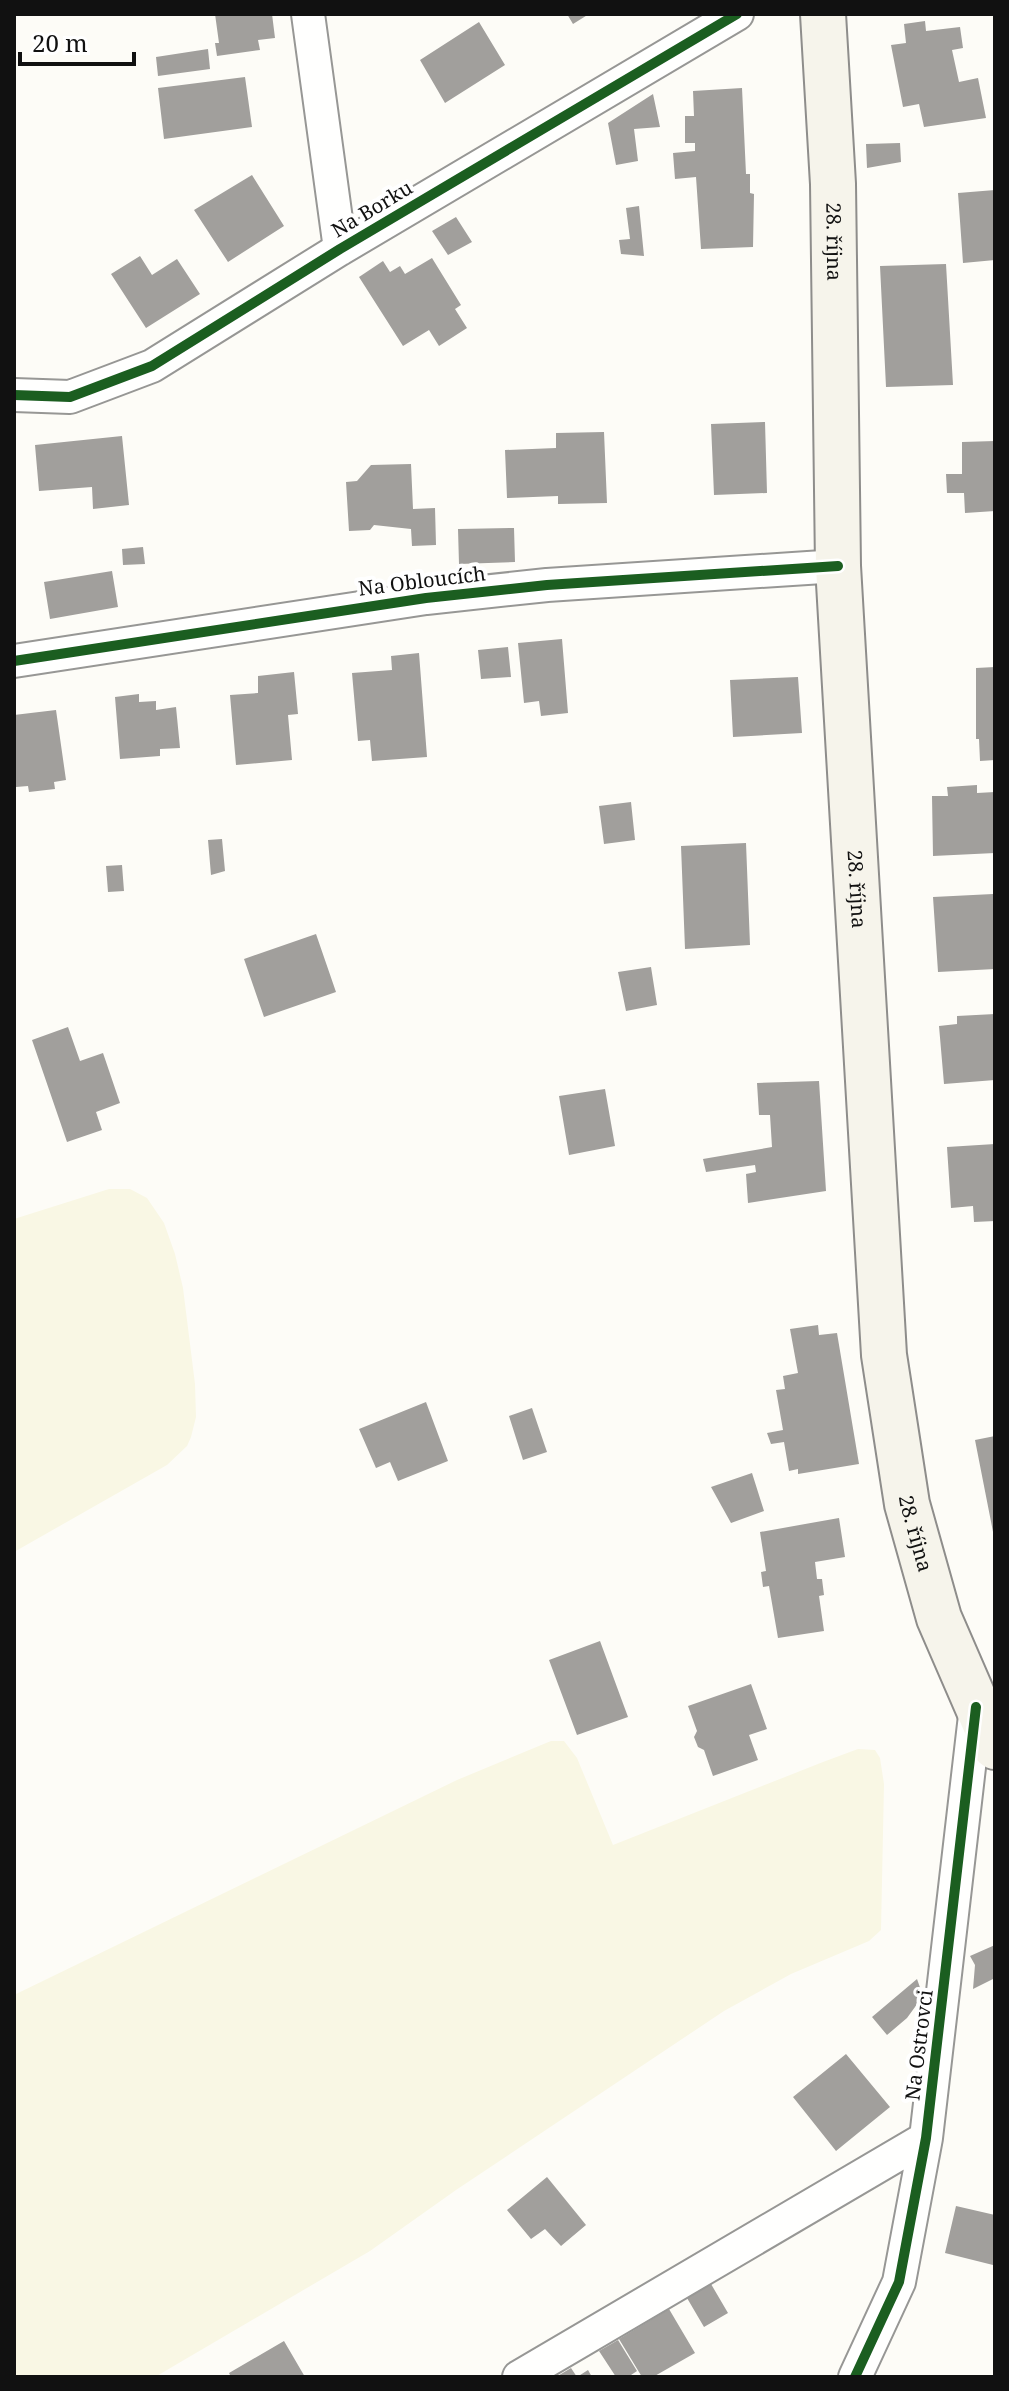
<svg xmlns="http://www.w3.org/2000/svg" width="1009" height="2391" viewBox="0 0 1009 2391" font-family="'Noto Serif',serif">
	<rect width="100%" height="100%" fill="#fdfcf7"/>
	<path fill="#f9f7e4" d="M109 1189H130L147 1198 164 1223 175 1254 183 1288 195 1384 196 1417 191 1437 187 1446 167 1465 14 1552V1219Z
		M551 1741H564L577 1758 613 1845 823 1762 858 1749 875 1750 880 1758 884 1784 881 1930 869 1941 791 1974 724 2011 456 2190 370 2251 155 2377H14V1995L457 1780Z"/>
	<path fill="#a19f9c" d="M215 14H272L275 38 258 40 260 50 217 56 215 43H219Z
		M567 14H589L573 24Z
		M925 21 926 31 960 27 963 48 952 50 959 82 978 78 986 118 924 127 919 104 903 107 891 45 906 43 904 24Z
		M479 22 505 65 445 103 420 60Z
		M208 49 210 69 158 76 156 57Z
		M245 77 252 127 164 139 158 88Z
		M742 88 746 174H750V193L754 194 753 247 701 249 696 177 675 179 673 153 695 151V143H685V116H694L693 91Z
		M653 94 660 127 634 129 638 161 616 165 608 123Z
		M900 143 901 162 867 168 866 144Z
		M252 175 284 226 228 262 194 210Z
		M995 190V260L963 263 958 193Z
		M639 206 644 256 621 254 619 240 630 239 626 208Z
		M456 217 472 242 448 255 432 231Z
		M140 256 152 275 177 259 200 294 146 328 111 274Z
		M432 258 461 305 455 309 467 328 439 346 429 330 403 346 359 277 383 261 390 272 400 266 405 274Z
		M946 264 953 385 886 387 880 266Z
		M765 422 767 493 714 495 711 424Z
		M604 432 607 503 558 504V496L507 498 505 450 556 448V433Z
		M122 436 129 505 93 509 92 487 39 491 35 445Z
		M995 441V511L965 513 964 493H947L946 474H962V442Z
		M411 464 413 509 435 508 436 545 412 546 411 529 374 525 370 530 349 531 346 482 357 481 371 465Z
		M514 528 515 562 459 564 458 529Z
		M143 547 145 564 123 565 122 549Z
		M112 571 118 607 50 619 44 582Z
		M562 639 568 713 541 716 539 701 524 703 518 643Z
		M508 647 511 677 481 679 478 650Z
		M419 653 427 757 372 761 370 740 358 741 352 673 392 670 391 656Z
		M995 667V760L980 761 979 739H976V668Z
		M294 672 298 714 288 715 292 760 236 765 230 695 258 693V676Z
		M798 677 802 733 733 737 730 680Z
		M139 694V702L156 701V710L176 707 180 748 160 749V756L120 759 115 697Z
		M56 710 66 780 54 782 55 789 29 792 28 786 16 787 14 715Z
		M977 785V793L995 792V853L933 856 932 796H948L947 787Z
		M631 802 635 840 604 844 599 806Z
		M222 839 225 871 211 875 208 840Z
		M746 843 750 945 685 949 681 846Z
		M122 865 124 891 108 892 106 866Z
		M993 894 995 969 938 972 933 897Z
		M316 934 336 992 264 1017 244 959Z
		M651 967 657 1005 626 1011 618 972Z
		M995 1014V1080L944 1084 939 1026 957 1024V1016Z
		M68 1027 80 1061 103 1053 120 1103 96 1112 102 1130 67 1142 32 1040Z
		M819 1081 826 1191 748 1203 746 1174 756 1172 755 1165 706 1172 703 1159 772 1147 770 1115H759L757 1083Z
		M605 1089 615 1146 569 1155 559 1096Z
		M995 1144V1221L974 1222 973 1206 951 1208 947 1147Z
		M818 1325 819 1335 837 1333 859 1464 798 1474V1469L789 1471 784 1442 771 1444 767 1433 783 1430 776 1390 785 1389 783 1376 798 1373 790 1329Z
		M426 1402 448 1461 398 1481 390 1462 376 1468 359 1429Z
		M532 1408 547 1452 523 1460 509 1416Z
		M995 1436V1537H994L975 1440Z
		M752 1473 764 1511 731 1523 711 1487Z
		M839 1518 845 1557 815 1562 817 1579H822L824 1595 819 1596 824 1631 778 1638 769 1586 763 1587 761 1572 766 1571 760 1532Z
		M600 1641 628 1717 577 1735 549 1660Z
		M751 1684 767 1729 749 1735 758 1760 713 1776 704 1750 698 1747 694 1737 697 1731 688 1706Z
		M995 1945V1978L973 1989 975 1965 970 1956Z
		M917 1979 923 1996 907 2018 887 2035 872 2017Z
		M846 2054 890 2107 836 2151 793 2097Z
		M547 2177 586 2225 561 2246 545 2229 531 2239 507 2210Z
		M956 2206 995 2215 993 2265 945 2253Z
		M711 2284 728 2313 704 2327 687 2298Z
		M669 2309 695 2353 653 2377H642L619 2339Z
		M618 2340 637 2371 628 2377H616L599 2351Z
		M284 2341 305 2377H231L229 2373Z
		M571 2368 577 2377 588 2370 592 2377H556Z"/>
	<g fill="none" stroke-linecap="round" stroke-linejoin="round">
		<g stroke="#979795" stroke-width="36">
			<path id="minor" d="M308 14 340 249
				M14 395 70 397 152 366 340 249 737 14
				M14 661 426 598 547 585 838 566
				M519 2377 926 2138
				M855 2377 899 2282 926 2138 976 1707"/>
		</g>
		<g stroke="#8e8d8b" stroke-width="48">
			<g id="secondary">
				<path id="s1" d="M823 14 833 184 838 566 884 1355 907 1504 939 1618 995 1747"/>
			</g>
		</g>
		<use href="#minor" stroke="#fffffe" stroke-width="32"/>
		<use href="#secondary" stroke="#f6f4eb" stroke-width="44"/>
		<g stroke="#fff" stroke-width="15">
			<path id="cycleway" d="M14 395 70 397 152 366 340 249 737 14
				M14 661 426 598 547 585 838 566
				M855 2377 899 2282 926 2138 976 1707"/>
		</g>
		<use href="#cycleway" stroke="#1b5e20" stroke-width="10"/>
	</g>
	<g text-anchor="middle" stroke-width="8" stroke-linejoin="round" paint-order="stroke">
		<g font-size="20" fill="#111" stroke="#fff">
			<text transform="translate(372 209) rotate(-31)" y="7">Na Borku</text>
			<text dy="7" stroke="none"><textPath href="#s1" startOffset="228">28. října</textPath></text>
			<text transform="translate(422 581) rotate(-7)" y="7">Na Obloucích</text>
			<text dy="7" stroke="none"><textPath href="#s1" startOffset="876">28. října</textPath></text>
			<text dy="7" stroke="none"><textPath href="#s1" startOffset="1524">28. října</textPath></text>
			<text transform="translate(919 2045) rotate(-83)" y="7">Na Ostrovci</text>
		</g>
	</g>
	<rect width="1009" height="2391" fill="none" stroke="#111111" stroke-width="32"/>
	<path d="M20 52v12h114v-12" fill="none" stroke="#111111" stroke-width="4"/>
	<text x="32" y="52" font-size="24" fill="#111111" stroke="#ffffff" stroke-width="6" paint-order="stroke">20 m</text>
</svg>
